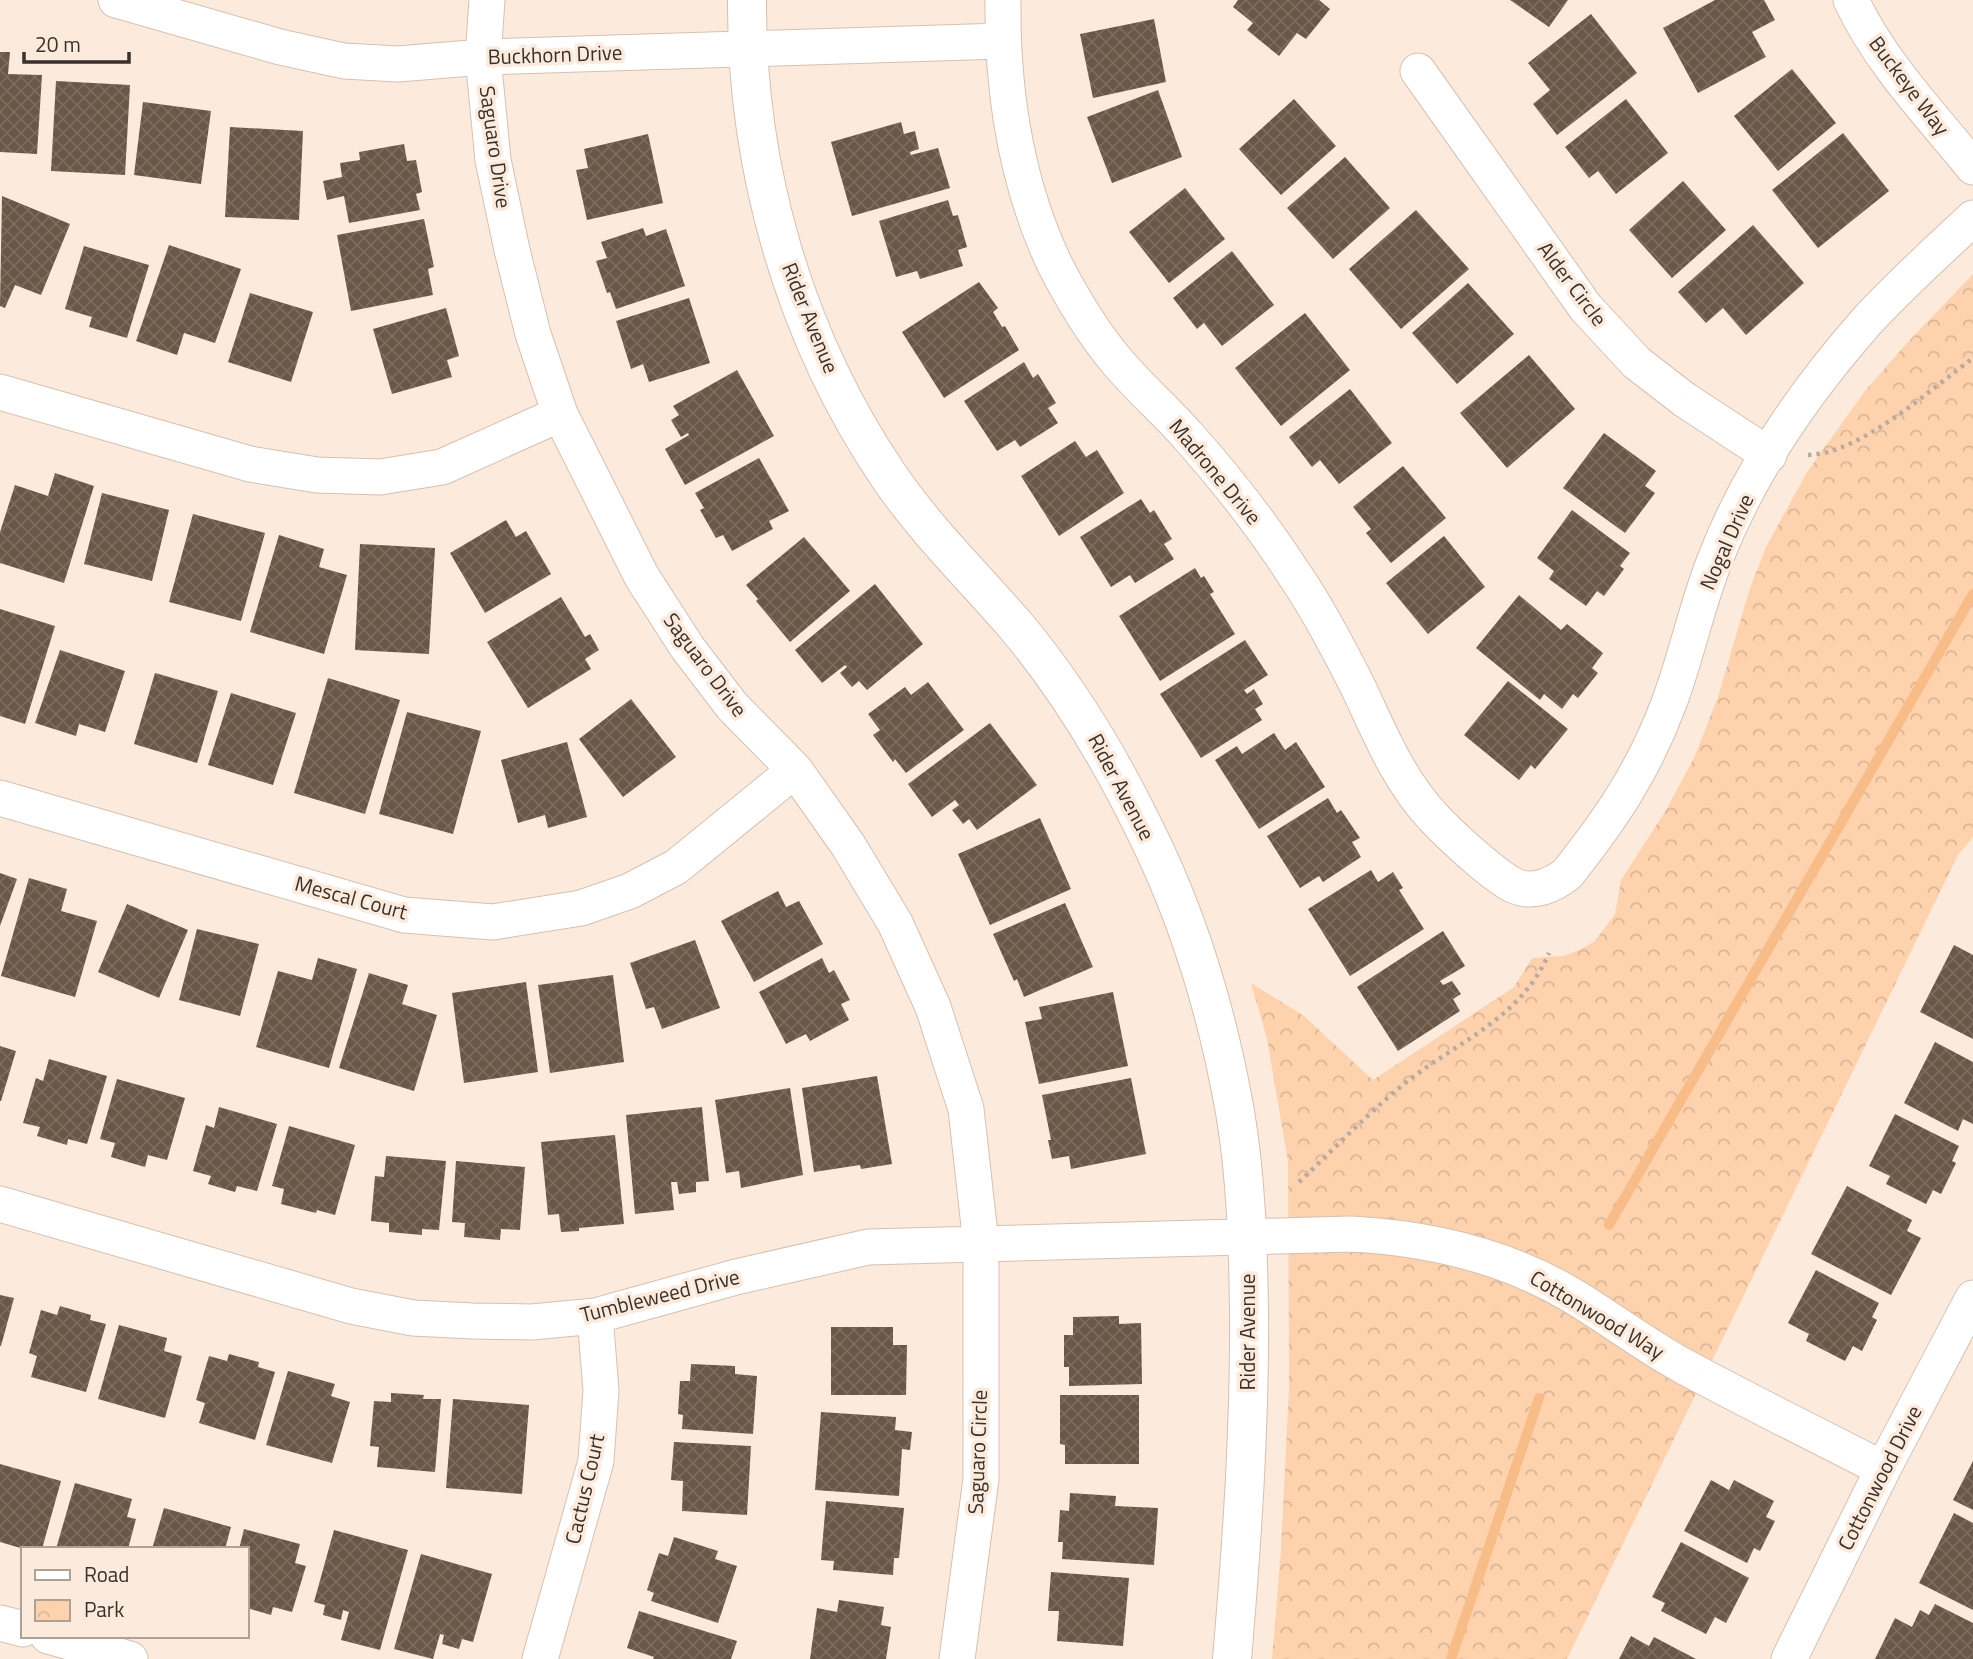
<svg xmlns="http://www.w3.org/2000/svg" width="1973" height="1659" viewBox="0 0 1973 1659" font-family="'Titillium Web',sans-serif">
	<defs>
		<pattern id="park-crowns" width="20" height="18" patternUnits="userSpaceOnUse" patternTransform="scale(1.75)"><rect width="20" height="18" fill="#fed2ad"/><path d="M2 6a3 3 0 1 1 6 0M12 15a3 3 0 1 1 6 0" fill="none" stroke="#dab595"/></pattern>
		<pattern id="building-cross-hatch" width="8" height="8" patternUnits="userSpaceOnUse" patternTransform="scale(1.75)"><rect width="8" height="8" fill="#695747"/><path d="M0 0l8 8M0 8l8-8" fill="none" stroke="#7b6c5f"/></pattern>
	</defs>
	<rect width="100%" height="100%" fill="#fcebdc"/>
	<path fill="url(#park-crowns)" d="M1973 274V837L1958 855 1567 1659H1272L1281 1550 1289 1387 1288 1161 1267 1039 1251 983 1304 1016 1373 1080 1514 987 1532 958 1563 956 1577 951 1595 941 1615 914 1621 880 1666 810 1694 758 1718 697 1749 591 1766 547 1807 472 1865 391 1906 344Z"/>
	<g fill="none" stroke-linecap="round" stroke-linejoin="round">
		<path stroke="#f8bc88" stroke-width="10" d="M1609 1225 1973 594
			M1451 1659 1539 1398"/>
	</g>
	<path fill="url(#building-cross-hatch)" d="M1238 0H1319L1330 9 1306 39 1297 33 1279 56 1247 30 1253 23 1233 7Z
		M1510 0H1568L1549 27Z
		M1715 0H1764L1775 20 1752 32 1766 57 1698 93 1663 28Z
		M1591 14 1637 73 1557 135 1533 104 1550 90 1528 63Z
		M1154 19 1166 82 1093 98 1080 34Z
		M0 52H10L8 74 42 75 37 154 0 152Z
		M1792 69 1836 123 1778 171 1734 116Z
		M56 81 130 85 125 175 51 171Z
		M1158 90 1182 157 1112 183 1087 117Z
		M1294 99 1336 146 1281 195 1239 149Z
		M1626 99 1668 153 1616 194 1598 171 1589 178 1565 147Z
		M143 102 211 111 201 184 134 175Z
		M901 122 904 134 915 131 919 149 910 152 911 155 938 148 950 188 852 216 831 142Z
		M230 127 303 131 299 220 225 217Z
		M1843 133 1889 191 1818 248 1772 190Z
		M648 134 663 203 587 220 576 170 588 168 584 149Z
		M404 144 407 161 416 160 422 192 416 194 420 210 349 223 344 196 327 200 323 181 342 177 340 163 360 160 359 152Z
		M1345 157 1390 208 1333 259 1287 208Z
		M1683 181 1726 230 1672 278 1629 230Z
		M1185 188 1225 239 1169 283 1129 232Z
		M2 196 70 224 41 295 15 285 5 308 0 306Z
		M948 200 953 216 958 215 967 247 958 250 963 266 920 279 917 271 896 277 879 221Z
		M1416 210 1469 269 1401 329 1349 269Z
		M424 219 434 267 428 269 433 295 351 311 337 235Z
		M1753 225 1804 283 1746 335 1723 308 1706 323 1678 292Z
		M643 228 646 236 666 229 685 286 616 309 610 292 607 293 596 261 607 258 601 242Z
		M169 245 241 269 215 343 184 333 177 355 136 341Z
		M84 246 149 265 127 338 89 327 92 317 65 309Z
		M1232 251 1274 305 1222 346 1204 323 1197 329 1173 298Z
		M979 282 998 308 993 312 1002 327 1005 326 1019 350 944 398 902 332Z
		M1468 283 1514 334 1457 384 1412 333Z
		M250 293 313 312 291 382 228 362Z
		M689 298 710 363 649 382 643 364 631 369 616 321Z
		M446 308 459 356 447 360 452 377 392 394 373 329Z
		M1305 313 1350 370 1281 426 1235 368Z
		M1529 355 1575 409 1507 468 1460 413Z
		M1024 362 1033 378 1038 374 1056 403 1048 408 1058 423 1020 447 1015 440 997 451 964 401Z
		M737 370 774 436 685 485 665 449 689 435 688 433 681 437 671 420 679 415 673 406Z
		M1350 389 1392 443 1339 484 1320 460 1312 467 1289 437Z
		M1604 433 1656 471 1645 486 1655 493 1625 533 1563 488Z
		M1075 441 1086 457 1097 450 1124 493 1059 536 1021 476Z
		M759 458 789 511 769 521 773 529 732 551 723 535 716 538 700 510 704 508 695 493Z
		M1403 466 1446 518 1391 563 1366 533 1371 529 1353 507Z
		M55 473 94 486 64 583 0 563V532L15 485 48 496Z
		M102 493 169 510 152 581 84 564Z
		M1141 499 1150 513 1154 510 1172 539 1164 544 1174 559 1135 583 1130 575 1111 587 1080 537Z
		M1572 510 1630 553 1620 566 1624 569 1604 596 1597 591 1586 606 1549 579 1554 571 1537 558Z
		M193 514 265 533 241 621 169 602Z
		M506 520 516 537 526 531 551 574 485 613 450 553Z
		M279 535 324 549 319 567 347 575 324 654 250 632Z
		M1444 536 1485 587 1428 634 1386 583Z
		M804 537 850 591 790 642 756 601 758 599 746 585Z
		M360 544 435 548 429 654 355 650Z
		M1195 568 1201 578 1204 576 1214 592 1210 594 1235 634 1160 681 1119 616Z
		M875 584 923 644 867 690 859 681 852 687 840 673 847 667 845 665 822 683 795 650Z
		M1519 595 1561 630 1567 624 1603 653 1592 668 1598 673 1578 698 1573 694 1562 709 1544 694 1540 700 1476 648Z
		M561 597 585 637 590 634 599 650 585 659 591 669 528 708 487 642Z
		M0 609 55 626 25 724 0 716Z
		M1245 640 1268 675 1244 690 1247 694 1254 689 1263 704 1255 709 1262 720 1201 758 1160 694Z
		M60 650 125 671 105 732 79 724 76 736 35 723Z
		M155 673 218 691 197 763 134 744Z
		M328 678 400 700 365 814 294 793Z
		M1508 681 1568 729 1535 769 1531 765 1519 780 1464 735Z
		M928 682 964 730 906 773 895 759 893 762 873 735 880 730 868 714 905 687 911 695Z
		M231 693 296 713 273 785 208 765Z
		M631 699 676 757 623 797 579 739Z
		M407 712 481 731 453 834 379 814Z
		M990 723 1037 785 977 830 969 819 963 824 952 810 959 805 955 800 932 817 908 784Z
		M1274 733 1285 750 1296 742 1325 787 1259 829 1215 760 1237 746 1242 754Z
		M567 742 587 817 548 828 545 815 518 823 501 760Z
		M1328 798 1337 813 1341 810 1360 838 1352 842 1361 857 1323 882 1319 876 1300 888 1267 836Z
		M1040 818 1071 889 990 925 958 854Z
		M1371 870 1378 882 1393 872 1403 888 1399 890 1424 929 1350 976 1308 909Z
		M0 873 17 879 0 926Z
		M29 878 67 889 61 911 97 921 75 997 1 976Z
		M778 891 786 907 799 901 823 944 754 982 721 921Z
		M1065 903 1093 967 1024 997 1017 979 1014 981 993 934Z
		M127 904 188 930 159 998 98 972Z
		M197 929 259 944 240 1016 179 1000Z
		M1443 931 1465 966 1440 981 1443 985 1452 981 1461 994 1453 999 1460 1011 1398 1051 1357 987Z
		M695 940 720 1008 662 1029 654 1007 646 1009 630 963Z
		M1954 945 1973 955V1039L1920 1012Z
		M318 958 357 969 329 1068 256 1047 278 971 312 980Z
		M822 958 829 973 834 970 850 1000 841 1004 849 1020 810 1041 806 1034 786 1044 759 992Z
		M369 973 408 985 402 1004 437 1015 414 1091 339 1068Z
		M613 975 624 1062 550 1073 538 985Z
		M526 982 538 1072 464 1083 452 993Z
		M1113 992 1128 1066 1039 1084 1025 1022 1042 1019 1039 1007Z
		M1935 1042 1973 1062V1124L1963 1119 1958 1131 1904 1103Z
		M0 1046 16 1051 1 1101H0Z
		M49 1059 107 1076 87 1144 68 1139 67 1145 37 1136 40 1127 23 1123 36 1078 43 1081Z
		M877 1076 892 1164 861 1169 860 1165 814 1172 802 1088Z
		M1131 1078 1146 1154 1071 1169 1069 1156 1052 1159 1048 1140H1051L1042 1095Z
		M117 1079 185 1098 167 1160 148 1155 145 1167 111 1157 115 1143 100 1139Z
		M790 1088 803 1175 741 1188 739 1171 726 1173 715 1100Z
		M219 1107 277 1124 257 1191 237 1186 235 1192 208 1184 211 1176 193 1171 206 1125 214 1128Z
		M702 1107 709 1181 696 1182V1192L679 1194 677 1182H671L674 1210 635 1214 626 1115Z
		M1895 1114 1959 1146 1952 1161 1956 1163 1941 1194 1933 1190 1926 1204 1886 1184 1890 1176 1869 1166Z
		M289 1126 355 1145 335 1215 317 1210 316 1213 281 1204 284 1189 272 1186Z
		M615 1135 624 1224 579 1228V1231L561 1232 559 1214 548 1215 541 1142Z
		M386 1156 446 1161 439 1230 422 1229V1235L389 1232V1223L371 1221 375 1176 384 1177Z
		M456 1161 525 1167 520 1230 501 1229 500 1240 464 1237 465 1223 452 1222Z
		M1847 1186 1912 1220 1907 1231 1921 1238 1891 1295 1811 1254Z
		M1816 1270 1879 1303 1872 1317 1877 1320 1862 1351 1853 1346 1845 1361 1806 1341 1809 1334 1788 1323Z
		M0 1295 14 1298 1 1346H0Z
		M60 1306 91 1315 90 1320 106 1324 86 1392 31 1377 37 1356 29 1353 41 1310 57 1315Z
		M1119 1316V1324L1141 1323 1142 1384 1069 1386V1367H1064V1335H1073V1317Z
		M119 1325 167 1338 164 1351 182 1356 165 1418 98 1399Z
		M831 1327H893V1345H907L906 1395H831Z
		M229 1354 259 1362 258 1367 275 1372 255 1440 199 1423 205 1403 196 1400 209 1356 227 1361Z
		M691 1364 735 1366V1374L757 1376 753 1434 682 1429 683 1415 678 1414 680 1381H690Z
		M288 1371 335 1384 331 1396 350 1402 332 1463 266 1445Z
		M391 1393 424 1395 423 1399H441L435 1472 377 1467 379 1447 370 1446 374 1401 391 1402Z
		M1060 1395H1139V1464H1065V1445L1060 1444Z
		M453 1399 529 1405 522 1494 446 1488Z
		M821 1412 896 1417 895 1430 912 1432 910 1450 902 1449 899 1496 815 1490Z
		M674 1442 751 1446 747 1515 682 1511 683 1481 671 1480Z
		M1973 1461V1510L1953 1500Z
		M0 1464 61 1481 42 1549H24L0 1542Z
		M1711 1480 1729 1490 1734 1480 1774 1501 1766 1517 1775 1521 1760 1551 1754 1548 1747 1563 1684 1531Z
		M75 1483 132 1499 127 1517 136 1519 128 1549H56Z
		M1070 1493 1116 1496 1115 1506 1158 1508 1154 1565 1062 1559 1063 1542H1058L1060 1510 1069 1511Z
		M826 1501 904 1508 899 1558H894L893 1575 833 1570 834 1561 821 1560Z
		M164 1508 231 1527 225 1549H152Z
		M1954 1513 1973 1523V1610L1919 1583Z
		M244 1529 300 1544 295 1563 306 1566 292 1612 273 1607 271 1615 247 1608V1549H239Z
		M334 1530 408 1550 380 1650 341 1640 349 1612 343 1610 341 1620 323 1615 325 1605 314 1602Z
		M674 1537 718 1551 715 1559 737 1566 718 1623 651 1601 654 1593 647 1590 659 1553 668 1556Z
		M1681 1542 1749 1578 1726 1623 1715 1617 1706 1634 1661 1611 1665 1603 1652 1597Z
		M421 1554 492 1574 473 1642 462 1639 459 1649 442 1644 444 1635 440 1634 433 1659 394 1649Z
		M1051 1572 1129 1578 1123 1646 1057 1641 1059 1611H1048Z
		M839 1600 884 1607 881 1625 891 1627 886 1659H810L817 1608 837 1612Z
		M1935 1604 1973 1623V1659H1875L1895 1618 1912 1627 1920 1610 1929 1615Z
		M639 1611 737 1641 731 1659H653L654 1657 627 1648Z
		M1631 1636 1649 1646 1654 1637 1696 1659H1619Z"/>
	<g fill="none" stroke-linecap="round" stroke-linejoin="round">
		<g stroke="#d6c1b0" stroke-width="37">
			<path id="street" d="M116 0 280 47 344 61 398 64 483 57 1002 41
				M487 0 483 57 493 160 512 250 533 334 560 414 642 577 687 647 732 706 795 770 848 845 895 923 933 1007 966 1109 981 1244V1479L957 1659
				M1003 0C1002 92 1015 181 1055 265 1072 298 1091 330 1115 359 1137 386 1164 409 1188 436 1227 480 1264 527 1296 577 1320 612 1340 651 1359 689 1380 734 1399 781 1434 818 1450 835 1495 877 1515 886 1533 894 1553 885 1567 874 1611 819 1644 770 1669 703 1687 655 1697 604 1716 557 1750 471 1806 390 1867 321 1900 285 1937 252 1973 218
				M1851 0C1880 62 1930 114 1973 167
				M1418 71 1586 308 1637 363 1685 400 1769 455
				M0 392 250 464 317 475 380 477 442 467 560 414
				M0 798 404 915 493 922 581 908 630 891 676 867 795 770
				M0 1204 351 1306 413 1318 473 1321 532 1322 595 1316 736 1277 868 1247 1351 1234C1429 1238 1506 1256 1573 1296 1611 1319 1646 1346 1685 1367 1750 1402 1817 1435 1883 1469
				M0 1623 23 1629
				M48 1636 130 1659
				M540 1659 596 1461 601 1390 595 1316
				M1789 1659 1883 1469 1973 1298"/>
		</g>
		<g stroke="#d6c1b0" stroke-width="40">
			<path id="secondary" d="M747 0C746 167 794 336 888 475 925 530 973 576 1016 626 1068 688 1110 758 1145 830 1189 918 1218 1016 1235 1112 1246 1177 1248 1243 1249 1309 1250 1426 1242 1542 1232 1659"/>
		</g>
		<path stroke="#b9ab9f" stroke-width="4.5" stroke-dasharray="3.5 5" stroke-linecap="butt" d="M1808 455C1860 454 1931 389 1973 358
			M1299 1182C1335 1148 1370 1111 1409 1080 1461 1040 1522 1017 1549 953"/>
		<use href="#street" stroke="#fff" stroke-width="35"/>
		<use href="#secondary" stroke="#fff" stroke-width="38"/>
	</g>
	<g text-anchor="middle" stroke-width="7" stroke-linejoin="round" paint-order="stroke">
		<g font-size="21" fill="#39312a" stroke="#fcebdc">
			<text transform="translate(555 55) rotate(-2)" y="7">Buckhorn Drive</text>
			<text transform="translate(1909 86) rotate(53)" y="7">Buckeye Way</text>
			<text transform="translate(495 147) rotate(82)" y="7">Saguaro Drive</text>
			<text transform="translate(1572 284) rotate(53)" y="7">Alder Circle</text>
			<text transform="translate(810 318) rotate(68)" y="7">Rider Avenue</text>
			<text transform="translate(1215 472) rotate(50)" y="7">Madrone Drive</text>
			<text transform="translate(1727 542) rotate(-66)" y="7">Nogal Drive</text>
			<text transform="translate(705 665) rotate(53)" y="7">Saguaro Drive</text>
			<text transform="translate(1121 787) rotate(62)" y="7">Rider Avenue</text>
			<text transform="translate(351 898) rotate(15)" y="7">Mescal Court</text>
			<text transform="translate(660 1296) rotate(-14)" y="7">Tumbleweed Drive</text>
			<text transform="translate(1597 1315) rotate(31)" y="7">Cottonwood Way</text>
			<text transform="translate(1248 1332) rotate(-90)" y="7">Rider Avenue</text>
			<text transform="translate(978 1452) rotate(-88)" y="7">Saguaro Circle</text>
			<text transform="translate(1880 1478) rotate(-63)" y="7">Cottonwood Drive</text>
			<text transform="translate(585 1489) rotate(-77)" y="7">Cactus Court</text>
		</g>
	</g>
	<rect x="21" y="1547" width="228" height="91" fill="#fcebdc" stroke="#aea195" stroke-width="2"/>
	<rect x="35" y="1570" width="35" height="10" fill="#ffffff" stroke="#aea195" stroke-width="2"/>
	<text x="84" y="1582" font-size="21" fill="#39312a">Road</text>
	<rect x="35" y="1600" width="35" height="21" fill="url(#park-crowns)" stroke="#aea195" stroke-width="2"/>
	<text x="84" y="1617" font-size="21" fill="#39312a">Park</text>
	<path d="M24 52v10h105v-10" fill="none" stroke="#39312a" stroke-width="3.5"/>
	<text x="35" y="52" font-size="21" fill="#39312a" stroke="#fcebdc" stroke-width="5" paint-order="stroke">20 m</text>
</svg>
